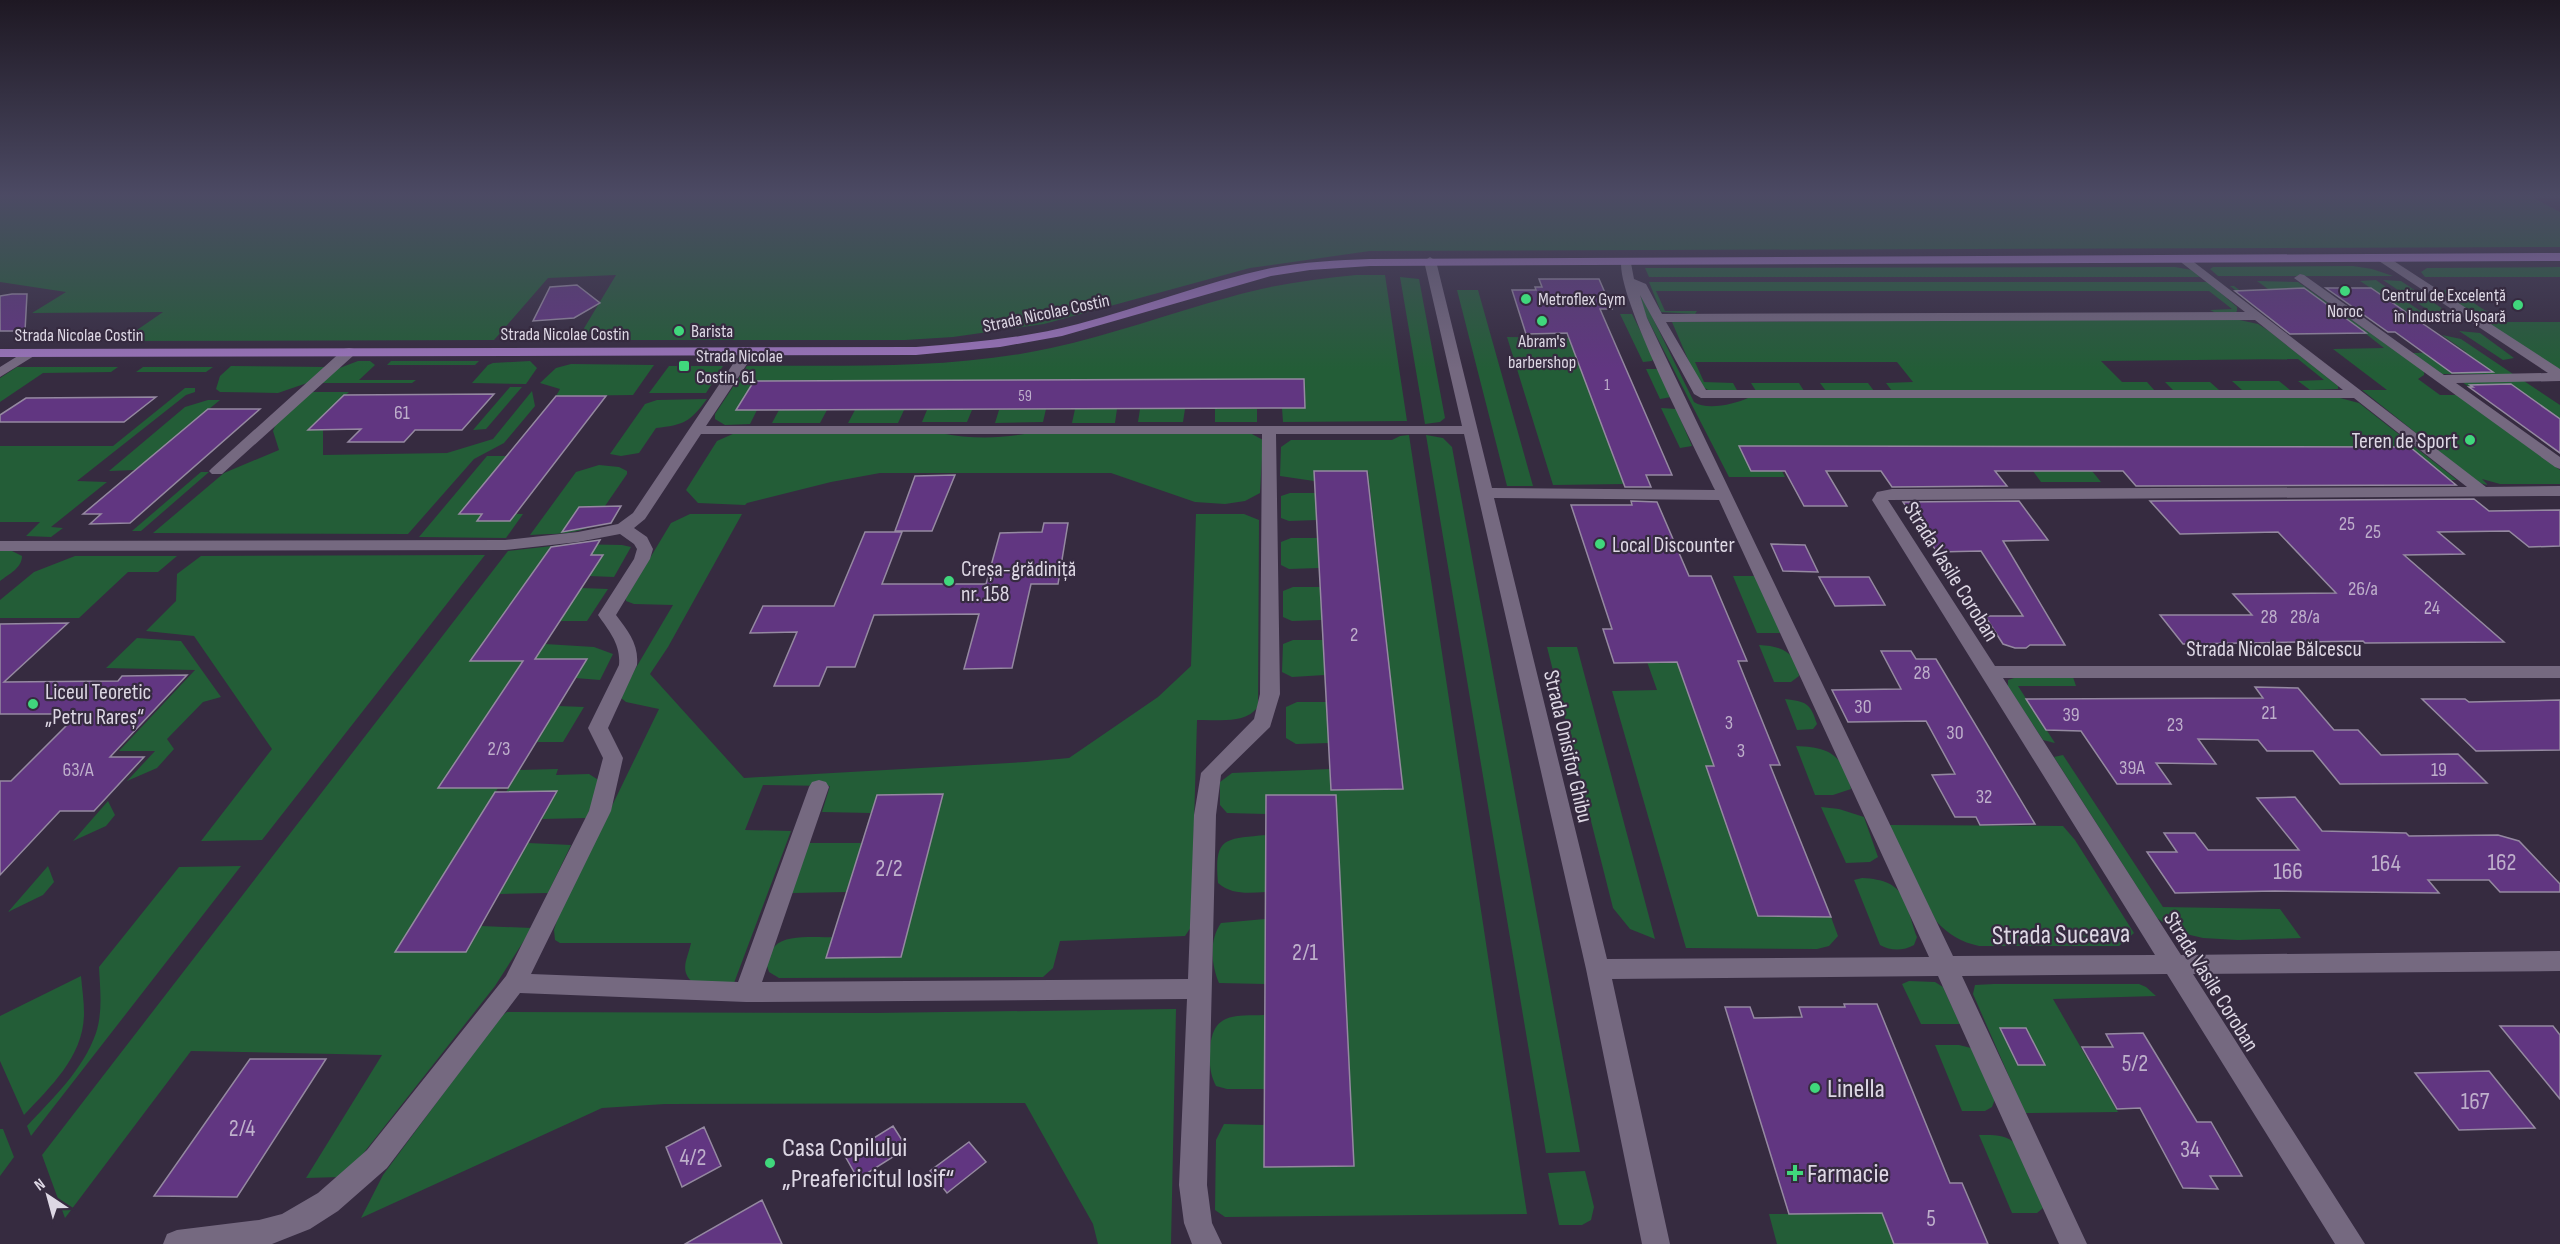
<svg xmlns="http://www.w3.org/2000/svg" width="2560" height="1244" viewBox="0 0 2560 1244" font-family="'Sofia Sans Condensed',sans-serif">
	<rect width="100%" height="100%" fill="#362b40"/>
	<path fill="#235d37" d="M0 195H2528L2560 212V247L1370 251 1250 268 1044 324 953 337 905 340H594L583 330 616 275 548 278 494 340 121 341 163 312 32 313 66 292 0 282Z
		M2353 266 2372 269 2393 276H2218L2210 269 2213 267Z
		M2175 267 2192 270 2204 277H1649L1645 268Z
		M2560 267V277H2425L2421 272 2427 268Z
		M1356 275H1385L1407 421 1283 422 1282 408H1305L1303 379 755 381 737 410H757L750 424 725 425 715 419V414L747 366C848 365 951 370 1051 348 1112 335 1170 313 1230 297 1271 285 1313 279 1356 275Z
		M1400 277 1419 279 1445 418 1440 422 1425 424Z
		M2376 280 2433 320 2424 323 2360 281Z
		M2383 280 2401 281 2455 317 2457 321 2449 324Z
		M2257 281 2298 282 2424 371V375L2418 379 2440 395H2459L2560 470V484H2500L2482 479 2488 485 2479 483 2362 390H2387L2333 349 2384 348 2366 334H2292L2230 286H2234L2250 298 2279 297Z
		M1649 282H2208L2237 307V311L2235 313H2216L2210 310 2232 309 2209 291H1656L1665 311H1697L1695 314 1661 312Z
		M2449 287 2503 322H2560V370L2441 293Z
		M1638 288 1694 402C1707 411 1735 404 1748 398H2340L2359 403 2457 480H2420L2440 471 2410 447 1740 446 1751 471H1782L1785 477H1729L1645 314Z
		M1457 290H1478L1533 486H1507Z
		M1620 314H1632L1654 358 1652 361 1643 362Z
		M2235 319 2258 324 2269 331 2338 386V389L2310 390 2298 381 2324 380 2298 359 2101 361 2122 382H2147L2155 391H1892L1886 383 1913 382 1897 362H1695L1704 382 1733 383 1738 392 1710 391 1699 385 1672 322Z
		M2459 331 2480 333 2514 358 2503 360Z
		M2442 335 2461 339 2513 374H2442L2412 353 2466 352Z
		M1507 337 1569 338 1624 484 1553 485Z
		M358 361H370L375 365 359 380H416L412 383H322L337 369Z
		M391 361H479L475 365H387Z
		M530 361 537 368 526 384 472 383 488 365 493 363Z
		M571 364 654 365 633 395 556 396 560 389 540 383 556 368Z
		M231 366 326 367 310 382 278 393 220 392 216 389 220 376Z
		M669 366H723L706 393H649Z
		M17 367H118L111 372 43 373 0 402V378Z
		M143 367H213L206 372H136Z
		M1646 369H1658L1671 397 1660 399Z
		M2232 381H2279L2290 390H2242Z
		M2461 381H2524L2560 405V419L2515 387H2469Z
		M2165 382H2210L2219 390 2174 391Z
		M1751 383H1799L1804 391H1756Z
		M1820 383H1868L1874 391H1826Z
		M510 387H522L486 429 473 430Z
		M185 388H195V392L186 395 77 481 107 482 51 527 63 528 51 537 26 536 40 522H0V446H113Z
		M532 391 535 406 504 443 474 459 408 534 153 533 224 473 279 450 273 431 277 421 312 392H349L308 429 323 430V455L447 453 493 439Z
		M707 399C690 422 684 425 656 428L639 453 621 456 610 454 645 404 657 400Z
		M208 400H220L135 470 109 471 185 407Z
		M1661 408 1676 409 1692 446 1680 448Z
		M1046 409 1043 422 995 423 999 410Z
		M1075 409H1117L1115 423H1072Z
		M1140 409H1185L1183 422H1138Z
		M1215 409H1257V422H1215Z
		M779 410H827L820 423H772Z
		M855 410H904L898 423H848Z
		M927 410H972L967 422H922Z
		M735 433H940C970 439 1000 439 1030 433H1250L1263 440 1260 493 1245 501 1225 504 1195 502 1111 473H880L831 482 747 503 745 505 698 503 686 490 717 441Z
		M1409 435 1527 1214 1225 1217 1215 1210 1216 1140 1224 1124 1264 1125V1167L1354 1166 1336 795H1267L1266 814 1227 813 1220 805V782L1232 773 1330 769 1331 790 1403 789 1368 471H1314V481L1280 476 1281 447 1291 440H1392L1400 436Z
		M1426 435 1443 438 1452 447 1580 1152 1546 1153Z
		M487 456H506L459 514H482L478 521H510L516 514H523L506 538 419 537Z
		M599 465 619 467 627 471V474L605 506 579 507 569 521H599C580 536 554 533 530 535L576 472Z
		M2033 471H2092L2101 482H2041Z
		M201 472H209L141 531H132Z
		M1290 493H1315L1317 520 1289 521 1281 518V496Z
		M690 514H742L668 647 650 674 744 778 1026 762 1069 758 1158 697 1191 666 1196 514H1244L1259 520 1258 707C1244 725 1217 719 1197 720L1191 927 1185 936 1060 941 1053 968 1043 977 779 978 769 972 766 963C768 958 770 950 775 946 786 934 817 938 832 937L826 958 901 957 943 795H877L871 813 822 812 830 786 763 785 745 830 791 831 734 983 692 982C679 970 688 958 691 943H560L555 940 554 930 558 917 659 709 626 702 621 698 624 688 673 605 634 604 626 601V598L671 523Z
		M1291 538H1318L1319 568 1289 569 1281 565V542Z
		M570 544 622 545 631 547 614 577 589 576 545 556 470 660 523 661 438 788H498L396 952H465L481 926 532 928 495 986 351 1169 340 1177 306 1178 382 1055 191 1051 65 1218 42 1155 508 551Z
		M0 551H12L22 556C22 568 9 574 0 581Z
		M485 555 262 840 201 841 272 749 194 636 146 631 176 601 177 574 201 556Z
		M75 556H177L158 572H128L79 618H0V600L34 572Z
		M1733 576H1755L1782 633H1757Z
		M1293 587H1320L1322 620 1292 621 1283 617V591Z
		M581 588 608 589 587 621H559Z
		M1668 611 1714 766 1707 767 1758 916 1831 917 1838 936 1829 946 1817 949 1686 948 1612 691 1657 690 1634 625Z
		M137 638 181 641 221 697 203 702 167 739 174 749 157 768 127 781 155 751H119L195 670 106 668Z
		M1293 640H1323L1325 675 1292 677 1282 672 1283 644Z
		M545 644 594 647 613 654 600 680 575 678 586 659H534Z
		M1759 645C1781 646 1797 652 1799 676L1791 682H1774Z
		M1547 647H1577L1655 939 1630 929 1613 908Z
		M2073 677 2076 686H2018L2055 743 2043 740 2008 687V680L2014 678Z
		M1785 699C1806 702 1810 702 1817 724L1813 729 1797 730Z
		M1297 702H1326L1329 743 1296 744 1286 738V707Z
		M558 706 584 707 563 742H537Z
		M1796 746C1829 747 1844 755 1851 789L1833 795H1815Z
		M2063 755 2163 907 2280 909 2301 938 2238 940 2203 938 2186 934 2167 925 2157 918 2054 757Z
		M558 769 556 775 589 774 600 781 587 818 542 819 557 791 506 792 519 770Z
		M108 801 115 815 106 826 73 841Z
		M1821 807 1839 809 1864 817 1878 857 1870 862 1846 863Z
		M1889 825 2063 826 2075 840 2134 933 2119 946H1979C1961 942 1949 935 1936 921Z
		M1266 835V892C1248 893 1232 895 1218 883 1214 837 1224 839 1266 835Z
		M528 843 571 845 548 893 499 894Z
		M809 843H862L846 892 792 893Z
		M48 866 54 882 43 895 8 912Z
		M241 866 31 1136 27 1126C53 1098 83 1070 96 1033 103 1012 100 988 99 967L179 867Z
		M1862 878C1907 880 1904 901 1917 937L1914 945C1903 951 1891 951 1880 945L1854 880Z
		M1265 919V984L1219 983C1211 964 1209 940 1221 923Z
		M81 976C82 988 84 1001 84 1013 84 1056 51 1086 24 1115L0 1061V1016Z
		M1909 981 1935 982 1943 987 1960 1024H1921L1902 984Z
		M1994 984H2139L2146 987 2156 996 2053 999 2118 1112 2025 1113 1973 994 1975 985Z
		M1176 1009 1171 1244H1098L1093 1224 1025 1103 665 1104 602 1108 361 1218 383 1175 500 1017 507 1012 875 1013Z
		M1264 1015V1089H1227L1216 1086C1210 1074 1209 1063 1210 1049 1213 1012 1234 1016 1264 1015Z
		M1935 1045H1959L1971 1048 1995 1099 1992 1107 1985 1111H1962Z
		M0 1129H3L14 1157 0 1176Z
		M1979 1135C1994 1135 2006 1134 2017 1145L2043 1208 2037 1213H2012Z
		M1585 1171 1594 1207 1591 1220 1582 1225H1559L1548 1173Z
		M1882 1213 1894 1244H1777L1769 1214Z"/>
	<path fill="#613681" stroke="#9589a1" stroke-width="1.5" d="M1539 279H1599L1612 309H1600L1672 475H1646L1651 487H1625L1567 333 1526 334 1512 290H1536L1535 287H1542Z
		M577 285 600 303 574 318 533 321 550 287Z
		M2304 288 2366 333 2290 334 2235 291Z
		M2326 288H2371L2493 372 2452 373 2395 332H2388Z
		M12 294H27L25 331H0V296Z
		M1304 379 1305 408 736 410 754 381Z
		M2511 384 2560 419V453L2469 387H2473L2470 385Z
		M494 394 462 430H415L404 442H348L361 429 308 430 344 395Z
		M556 396H606L510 521H477L482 514H459Z
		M156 397 124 422H0V415L26 398Z
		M208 409H260L130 523 90 524 101 514H83Z
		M1739 446 2410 447 2456 485 2136 486 2123 471H1995L2007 486 1892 487 1881 471H1826L1847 506H1804L1785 471H1751Z
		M1314 471H1367L1403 789 1331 790Z
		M955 475 932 531H895L915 476Z
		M2474 499 2489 511 2560 510V546L2529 547 2509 531 2438 532 2464 554 2404 555 2504 642 2365 643 2363 641 2183 644 2160 615H2252L2233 594 2336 593 2278 532 2180 534 2150 501Z
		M1631 501 1657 502 1689 576H1711L1747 661H1738L1780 765H1770L1831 917 1758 916 1706 766H1714L1677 662 1614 663 1603 629H1612L1571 505H1632Z
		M2019 501 2048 540 2003 541 2065 645H2030L2026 648H2015L2003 644 1985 616H2023L1981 551 1937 552 1903 502Z
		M621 506 611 523 562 532 579 507Z
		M1044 523H1068L1058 584H1031L1012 668 964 669 979 614 874 615 855 667H827L819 686H774L797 632 750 633 763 606H834L865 532H902L882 584H986L1000 533 1042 532Z
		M600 540 591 555H603L535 659H587L508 788H438L523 661H470L551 547Z
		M1771 544 1805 545 1818 572 1783 571Z
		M1819 577H1869L1885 605 1835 606Z
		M68 623 4 682 118 681 122 676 187 675 110 757H144L94 811H60L0 875V781H11L78 714H0V624Z
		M1881 651H1911L1916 659H1936L2035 824 1980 825 1976 817H1955L1932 775 1955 774 1926 721 1848 722 1832 690 1901 689Z
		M2255 687 2298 688 2334 730H2358L2381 755 2458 754 2487 783 2340 784 2313 751H2267L2258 740 2198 739 2216 764 2156 763 2171 784H2117L2081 731 2046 730 2026 699 2263 698Z
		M2422 699H2465L2469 702 2560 700V750L2476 751Z
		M557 791 466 952H395L495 792Z
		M943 794 901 957 826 958 877 795Z
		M1266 795H1336L1354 1166 1264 1167Z
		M2295 797 2322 831 2406 833 2409 836 2498 835 2519 841 2560 884V892H2500L2489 880H2428L2439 893 2275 891 2175 893 2147 852H2177L2164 833H2195L2208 850H2299L2257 798Z
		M1844 1004H1877L1950 1183H1962L1988 1244H1894L1882 1213 1789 1214 1725 1007H1750L1754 1018 1802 1017 1799 1007H1845Z
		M2500 1026H2553L2560 1035V1099Z
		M2000 1028H2026L2045 1065H2018Z
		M2143 1033 2197 1122H2211L2242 1176H2210L2218 1189 2183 1188 2140 1108 2117 1109 2082 1047H2113L2106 1034Z
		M250 1059H326L237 1197 154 1196Z
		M2489 1071 2535 1128 2459 1130 2415 1073Z
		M893 1126 907 1148 858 1179 845 1156Z
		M704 1127 721 1166 682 1187 666 1147Z
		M969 1142 986 1162 947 1193 930 1171Z
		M762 1200 782 1244H685Z"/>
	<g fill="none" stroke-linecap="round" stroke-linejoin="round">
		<path fill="#756980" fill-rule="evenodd" d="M2383 254 2560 369V381L2456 383 2560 457V469L2555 467 2294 278 2300 274 2304 275 2444 375 2548 373 2379 261 2377 258Z
			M2186 256 2486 487 2560 486V496L1888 500 1995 666H2560V678H2003L2181 955 2560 951V971L2193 974 2365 1244H2335L2167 974 1962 976 2087 1244H2059L1938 976 1612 979 1670 1244H1642L1586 969 1464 434H1276L1280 694 1270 727 1221 775 1216 815 1207 1185 1212 1223 1222 1244H1192L1184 1223 1179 1185 1187 999 746 1002 520 993 387 1168 338 1211 310 1229 272 1244H163L167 1234 177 1230 259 1220 282 1214 318 1193 367 1150 506 976 589 811 603 758 588 728 619 665C621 644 609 631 598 615L634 559 637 549 634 544 620 534 578 542 505 550 0 551V541L505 540 578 532 618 524 633 513 743 349 748 348 755 352 706 426H1462L1424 261 1430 257 1436 261 1492 488 1715 490C1698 454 1611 287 1622 258H1630L1634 279 1646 284 1662 314 2245 312 2182 263 2180 260ZM1640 295 1694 394 1701 398H2354L2467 487 1892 489 1877 492 1872 500 2155 955 1953 956 1647 318ZM2255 320 2343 390H1706L1666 322ZM701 434H1262L1260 694 1254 719 1201 773 1194 815 1188 979 762 982 829 787 826 782 819 780 812 782 809 787 738 982 531 974 611 811 623 758 608 728 637 665C639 644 628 631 616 615L650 559 653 549 647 537 634 528 645 519ZM1494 498 1719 500 1929 957 1607 959Z
			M349 348 354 349 356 352 354 355 222 474H212L209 471 212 468 344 349Z
			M29 349 36 353 34 356 0 377V367Z"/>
		<path fill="#9a74ba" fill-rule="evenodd" d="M2560 253V261L1370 266 1310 270 1271 276 1062 336 1000 347 916 355 0 357V349L916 347C970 343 1025 338 1078 324 1143 307 1205 282 1271 268 1303 262 1337 260 1370 259Z"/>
	</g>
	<linearGradient id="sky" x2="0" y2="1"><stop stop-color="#1e1823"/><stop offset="0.53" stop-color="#4c4a64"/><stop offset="1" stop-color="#4c4a64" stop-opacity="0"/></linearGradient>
	<rect width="2560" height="369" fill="url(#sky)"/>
	<g fill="#40d77c" stroke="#362b40" stroke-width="2">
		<circle cx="2345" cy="291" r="6"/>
		<circle cx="1526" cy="299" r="6"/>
		<circle cx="2518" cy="305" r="6"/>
		<circle cx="1542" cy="321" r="6"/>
		<circle cx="679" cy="331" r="6"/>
		<rect x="678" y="360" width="12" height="12" rx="3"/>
		<circle cx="2470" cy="440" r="6"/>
		<circle cx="1600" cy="544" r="6"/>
		<circle cx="949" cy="581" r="6"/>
		<circle cx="33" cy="704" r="6"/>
		<circle cx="1815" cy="1088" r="6"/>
		<circle cx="770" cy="1163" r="6"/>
		<path d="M1792 1164h6v6h6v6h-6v6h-6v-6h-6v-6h6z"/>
	</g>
	<g text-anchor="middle" stroke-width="4.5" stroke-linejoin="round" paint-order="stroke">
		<g font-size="16" fill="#beafcb">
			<text x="1607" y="390">1</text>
			<text x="1025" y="401">59</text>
		</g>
		<g font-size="18" fill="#ddd7e4" stroke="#362b40" text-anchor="start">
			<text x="2506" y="301" text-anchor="end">Centrul de Excelență<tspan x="2506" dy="21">în Industria Ușoară</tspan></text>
			<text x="1538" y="305">Metroflex Gym</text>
			<text x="2345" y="317" text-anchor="middle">Noroc</text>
			<text x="691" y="337">Barista</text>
			<text x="1542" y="347" text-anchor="middle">Abram's<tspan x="1542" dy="21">barbershop</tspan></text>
			<text x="696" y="362">Strada Nicolae<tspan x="696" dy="21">Costin, 61</tspan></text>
		</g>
		<g font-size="18" fill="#ddd7e4" stroke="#362b40">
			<text transform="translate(1046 313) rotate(-12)" y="6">Strada Nicolae Costin</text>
			<text x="565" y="340">Strada Nicolae Costin</text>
			<text x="79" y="341">Strada Nicolae Costin</text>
		</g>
		<g font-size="20" fill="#beafcb">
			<text x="402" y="419">61</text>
			<text x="2347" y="530">25</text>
			<text x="2373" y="538">25</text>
			<text x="2363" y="595">26/a</text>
			<text x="2432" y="614">24</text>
			<text x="2269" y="623">28</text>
			<text x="2305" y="623">28/a</text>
			<text x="1354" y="641">2</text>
			<text x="1922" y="679">28</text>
			<text x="1863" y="713">30</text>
			<text x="2269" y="719">21</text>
			<text x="2071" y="721">39</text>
			<text x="1729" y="729">3</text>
			<text x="2175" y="731">23</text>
			<text x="1955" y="739">30</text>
			<text x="499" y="755">2/3</text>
			<text x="1741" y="757">3</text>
			<text x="2132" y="774">39A</text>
			<text x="78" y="776">63/A</text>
			<text x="2439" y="776">19</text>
			<text x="1984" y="803">32</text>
		</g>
		<g font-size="22" fill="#ddd7e4" stroke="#362b40" text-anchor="start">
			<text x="2458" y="448" text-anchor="end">Teren de Sport</text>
			<text x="1612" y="552">Local Discounter</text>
			<text x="961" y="576">Creșa-grădiniță<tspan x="961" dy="25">nr. 158</tspan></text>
			<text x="45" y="699">Liceul Teoretic<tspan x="45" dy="25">„Petru Rareș“</tspan></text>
		</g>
		<g font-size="22" fill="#ddd7e4" stroke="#362b40">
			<text transform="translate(1952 571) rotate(58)" y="8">Strada Vasile Coroban</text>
			<text x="2274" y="656">Strada Nicolae Bălcescu</text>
			<text transform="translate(1569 746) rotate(77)" y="8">Strada Onisifor Ghibu</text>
			<text transform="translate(2212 981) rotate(58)" y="8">Strada Vasile Coroban</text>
		</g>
		<g font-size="24" fill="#beafcb">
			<text x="2502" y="870">162</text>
			<text x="2386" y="871">164</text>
			<text x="889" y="876">2/2</text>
			<text x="2288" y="879">166</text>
			<text x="1305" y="960">2/1</text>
			<text x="2135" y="1071">5/2</text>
			<text x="2475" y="1109">167</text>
			<text x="242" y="1136">2/4</text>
			<text x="2190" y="1157">34</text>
			<text x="693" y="1165">4/2</text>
			<text x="1931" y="1226">5</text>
		</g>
		<g font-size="27" fill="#ddd7e4" stroke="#362b40">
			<text transform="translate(2061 934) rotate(-1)" y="9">Strada Suceava</text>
		</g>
		<g font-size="27" fill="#ddd7e4" stroke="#362b40" text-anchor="start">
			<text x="1827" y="1097">Linella</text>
			<text x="782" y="1156">Casa Copilului<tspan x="782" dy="31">„Preafericitul Iosif“</tspan></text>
			<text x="1807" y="1182">Farmacie</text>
		</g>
	</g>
	<g transform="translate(48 1196) rotate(324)" stroke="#362b40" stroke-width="4.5" paint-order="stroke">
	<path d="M0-4.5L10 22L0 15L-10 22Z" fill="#ddd7e4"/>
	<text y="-9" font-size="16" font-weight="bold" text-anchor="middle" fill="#ddd7e4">N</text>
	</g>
</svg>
